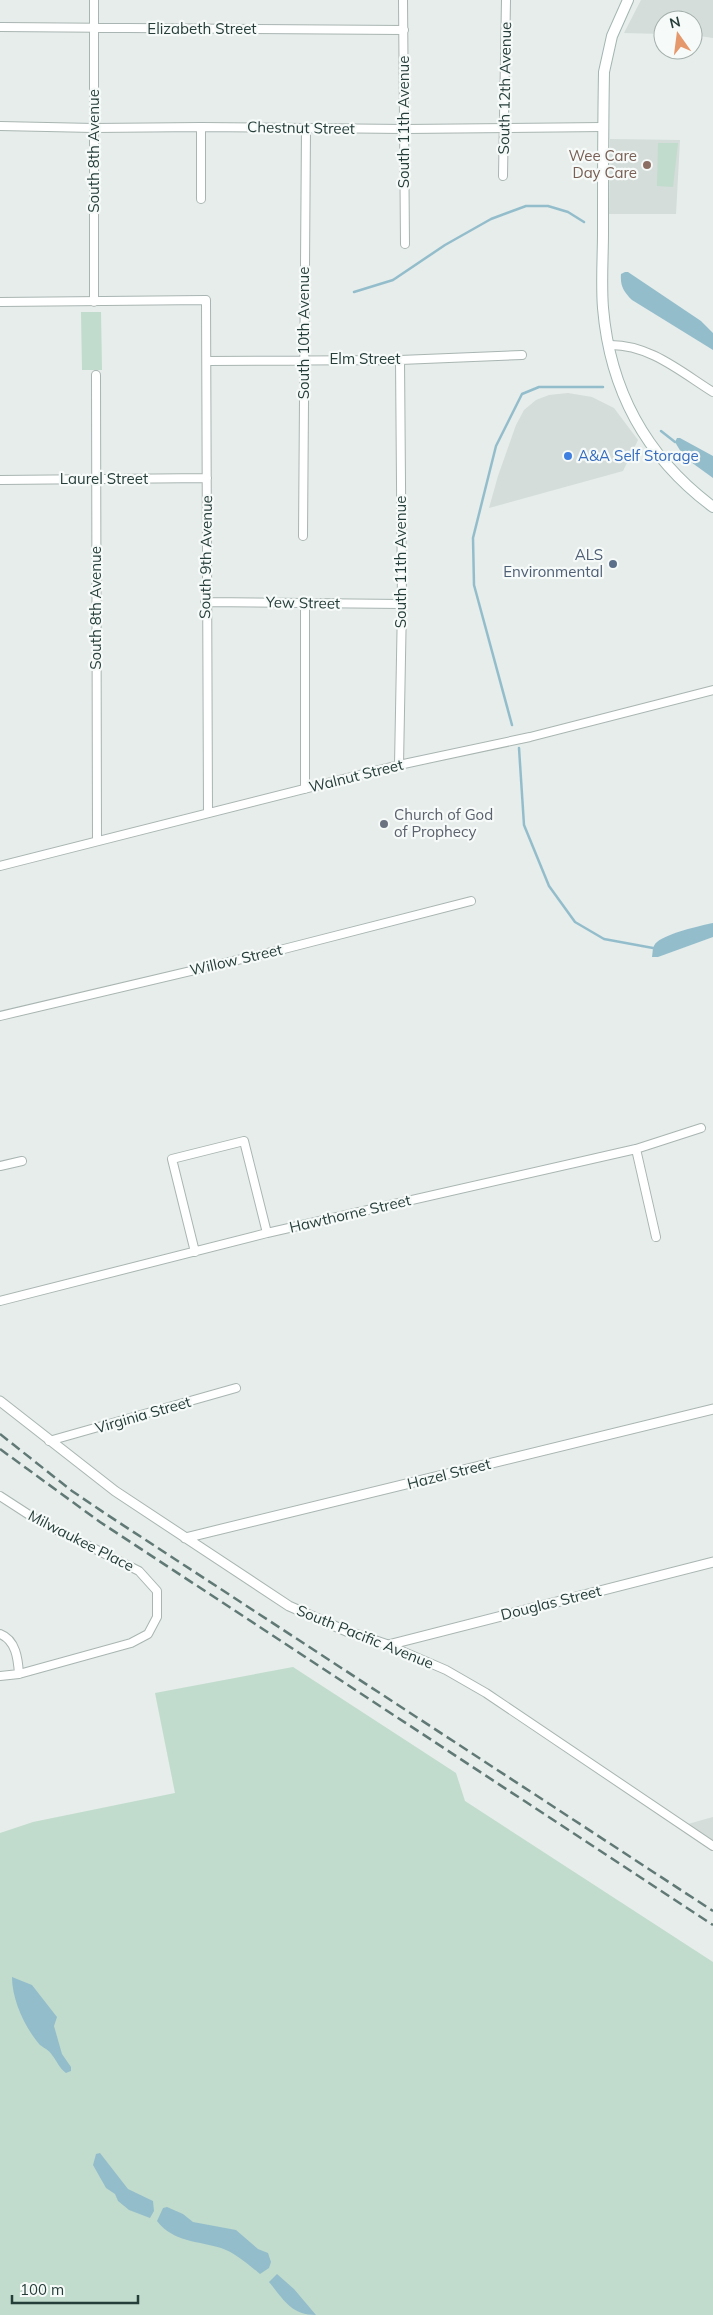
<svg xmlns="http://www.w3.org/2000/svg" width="713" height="2315" viewBox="0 0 713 2315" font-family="Mulish,sans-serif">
	<rect width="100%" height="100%" fill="#e6edeb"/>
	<path fill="#d4ddda" d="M641 0H713V38L693 35V20H663V34L624 33Z
		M610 139 680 140 676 214H609Z
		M568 393 592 397 614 408 638 440 623 471 489 508 498 476 516 425 524 410 536 400 549 395Z
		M713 1817V1841L688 1824Z"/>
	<path fill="#c1dccc" d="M658 143H678L673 187 657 186Z
		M81 312H101L102 370H82Z
		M293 1667 456 1773 465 1801 713 1962V2315H0V1833L33 1822 175 1793 155 1693Z"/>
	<path fill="#94bdcc" d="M625 272H628L701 321 713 333V350L632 300C624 292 620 286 621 274Z
		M677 438H680L713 456V478L684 457 675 442Z
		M713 923V937L658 957H652C653 951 652 946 657 942 668 933 699 926 713 923Z
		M12 1977 32 1985 57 2017 54 2026 62 2054 71 2067V2071L66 2073C59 2068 57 2061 52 2055 49 2050 44 2048 40 2045 25 2028 12 2000 12 1977Z
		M100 2153 128 2189 153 2201 154 2211 150 2218 129 2210 118 2201 115 2194 106 2188 93 2165 96 2154Z
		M167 2207 183 2214 193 2222 236 2230 258 2249 268 2253 271 2262 269 2268 260 2274C249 2265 234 2252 221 2248 198 2241 173 2242 157 2221L163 2208Z
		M277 2274 294 2289 316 2315C291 2315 284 2300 269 2282Z"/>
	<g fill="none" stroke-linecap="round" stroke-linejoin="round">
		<path stroke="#94bdcc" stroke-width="2.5" d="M354 292 393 280 445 245 491 219 526 206H548L568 212 584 222
			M661 431 675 442
			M512 725 474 585 473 538 496 446 522 394 539 387H603
			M519 748 524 825 549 886 575 922 604 939 653 948"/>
		<g stroke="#a9b5b2" stroke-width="10">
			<path id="minor" d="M94 0V302
				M403 0 405 244
				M0 27 404 30
				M0 126 94 128 201 127 405 129 603 127
				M503 176 506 0
				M201 199V127
				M0 302 206 300 208 813
				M609 345C649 344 681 372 713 392
				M207 361 400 360 522 355
				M96 375 97 841
				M0 480 207 478
				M303 536 306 129
				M205 602 402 604
				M305 603V789
				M399 765 402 604 400 360
				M0 866 399 765 530 737 713 690
				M0 1016 280 950 471 901
				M636 1149 656 1237
				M0 1166 22 1161
				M195 1252 172 1159 244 1141 267 1233
				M0 1301 267 1233 636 1149 701 1128
				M49 1441 236 1388
				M0 1496 37 1520 139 1571 157 1591V1617L148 1634 131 1643 19 1674 0 1676
				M0 1634C16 1640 18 1659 19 1674
				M388 1645 446 1670 486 1693 713 1846"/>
		</g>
		<g stroke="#a9b5b2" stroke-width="11">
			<path id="tertiary" d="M0 1401 115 1491 289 1606 346 1631 388 1645 713 1562
				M185 1538 713 1409"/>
		</g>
		<g stroke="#a2b5b1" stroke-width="12">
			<path id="secondary" d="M628 0 612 36 604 72C603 126 603 179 603 232 603 257 601 283 603 308 610 391 646 457 713 507"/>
		</g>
		<use href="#minor" stroke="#fff" stroke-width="8"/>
		<use href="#tertiary" stroke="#fff" stroke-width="9"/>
		<use href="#secondary" stroke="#fff" stroke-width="10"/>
		<path stroke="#617975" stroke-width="2.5" stroke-dasharray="10 5" stroke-linecap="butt" d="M0 1434 72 1491 106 1514 713 1911
			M0 1449 100 1522 713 1925"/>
	</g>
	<circle fill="#8d6e63" stroke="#f6faf8" stroke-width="2" cx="647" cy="165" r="5"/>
	<circle fill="#3f7fe0" stroke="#f6faf8" stroke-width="2" cx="568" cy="456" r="5"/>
	<circle fill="#5c6f8a" stroke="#f6faf8" stroke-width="2" cx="613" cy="564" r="5"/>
	<circle fill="#6b7280" stroke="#f6faf8" stroke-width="2" cx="384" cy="824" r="5"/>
	<g text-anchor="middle" stroke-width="4.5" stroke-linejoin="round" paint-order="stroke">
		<g font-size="15" fill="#263e3a" stroke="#f6faf8">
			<text x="202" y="34">Elizabeth Street</text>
			<text transform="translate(505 88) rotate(-89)" y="5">South 12th Avenue</text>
			<text transform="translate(404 122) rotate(-90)" y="5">South 11th Avenue</text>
			<text transform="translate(301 128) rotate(1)" y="5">Chestnut Street</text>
			<text transform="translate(94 151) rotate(-90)" y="5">South 8th Avenue</text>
			<text transform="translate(304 333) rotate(-90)" y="5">South 10th Avenue</text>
			<text x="365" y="364">Elm Street</text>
			<text x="104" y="484">Laurel Street</text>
			<text transform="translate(206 557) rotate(-89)" y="5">South 9th Avenue</text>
			<text transform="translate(401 562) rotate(-90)" y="5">South 11th Avenue</text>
			<text transform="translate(303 603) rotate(1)" y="5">Yew Street</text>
			<text transform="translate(96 608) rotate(-90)" y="5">South 8th Avenue</text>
			<text transform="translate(356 776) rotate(-14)" y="5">Walnut Street</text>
			<text transform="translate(236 960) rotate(-13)" y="5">Willow Street</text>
			<text transform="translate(350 1214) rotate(-13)" y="5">Hawthorne Street</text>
			<text transform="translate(143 1415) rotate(-16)" y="5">Virginia Street</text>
			<text transform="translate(449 1474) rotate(-14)" y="5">Hazel Street</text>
			<text transform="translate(81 1541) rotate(27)" y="5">Milwaukee Place</text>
			<text transform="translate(551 1603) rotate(-14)" y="5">Douglas Street</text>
			<text transform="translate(365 1637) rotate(22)" y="5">South Pacific Avenue</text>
		</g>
		<g font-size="15" fill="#785e54" stroke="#f6faf8" text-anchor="end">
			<text x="637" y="161">Wee Care<tspan x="637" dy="17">Day Care</tspan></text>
		</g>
		<g font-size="15" fill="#366cbe" stroke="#f6faf8" text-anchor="start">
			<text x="578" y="461">A&amp;A Self Storage</text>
		</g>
		<g font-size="15" fill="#4e5e75" stroke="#f6faf8" text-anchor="end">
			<text x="603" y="560">ALS<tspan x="603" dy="17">Environmental</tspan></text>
		</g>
		<g font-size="15" fill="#5b616d" stroke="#f6faf8" text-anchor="start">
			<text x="394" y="820">Church of God<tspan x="394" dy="17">of Prophecy</tspan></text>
		</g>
	</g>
	<g transform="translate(678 35) rotate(346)"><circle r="24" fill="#f6faf8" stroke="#a3afac"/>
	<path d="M0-4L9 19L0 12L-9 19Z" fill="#e5986c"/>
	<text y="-8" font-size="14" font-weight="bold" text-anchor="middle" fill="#263e3a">N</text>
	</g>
	<path d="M12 2295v8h126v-8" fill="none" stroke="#263e3a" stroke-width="2.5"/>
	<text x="20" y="2295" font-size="15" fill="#263e3a" stroke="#f6faf8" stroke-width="4" paint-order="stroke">100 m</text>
</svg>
